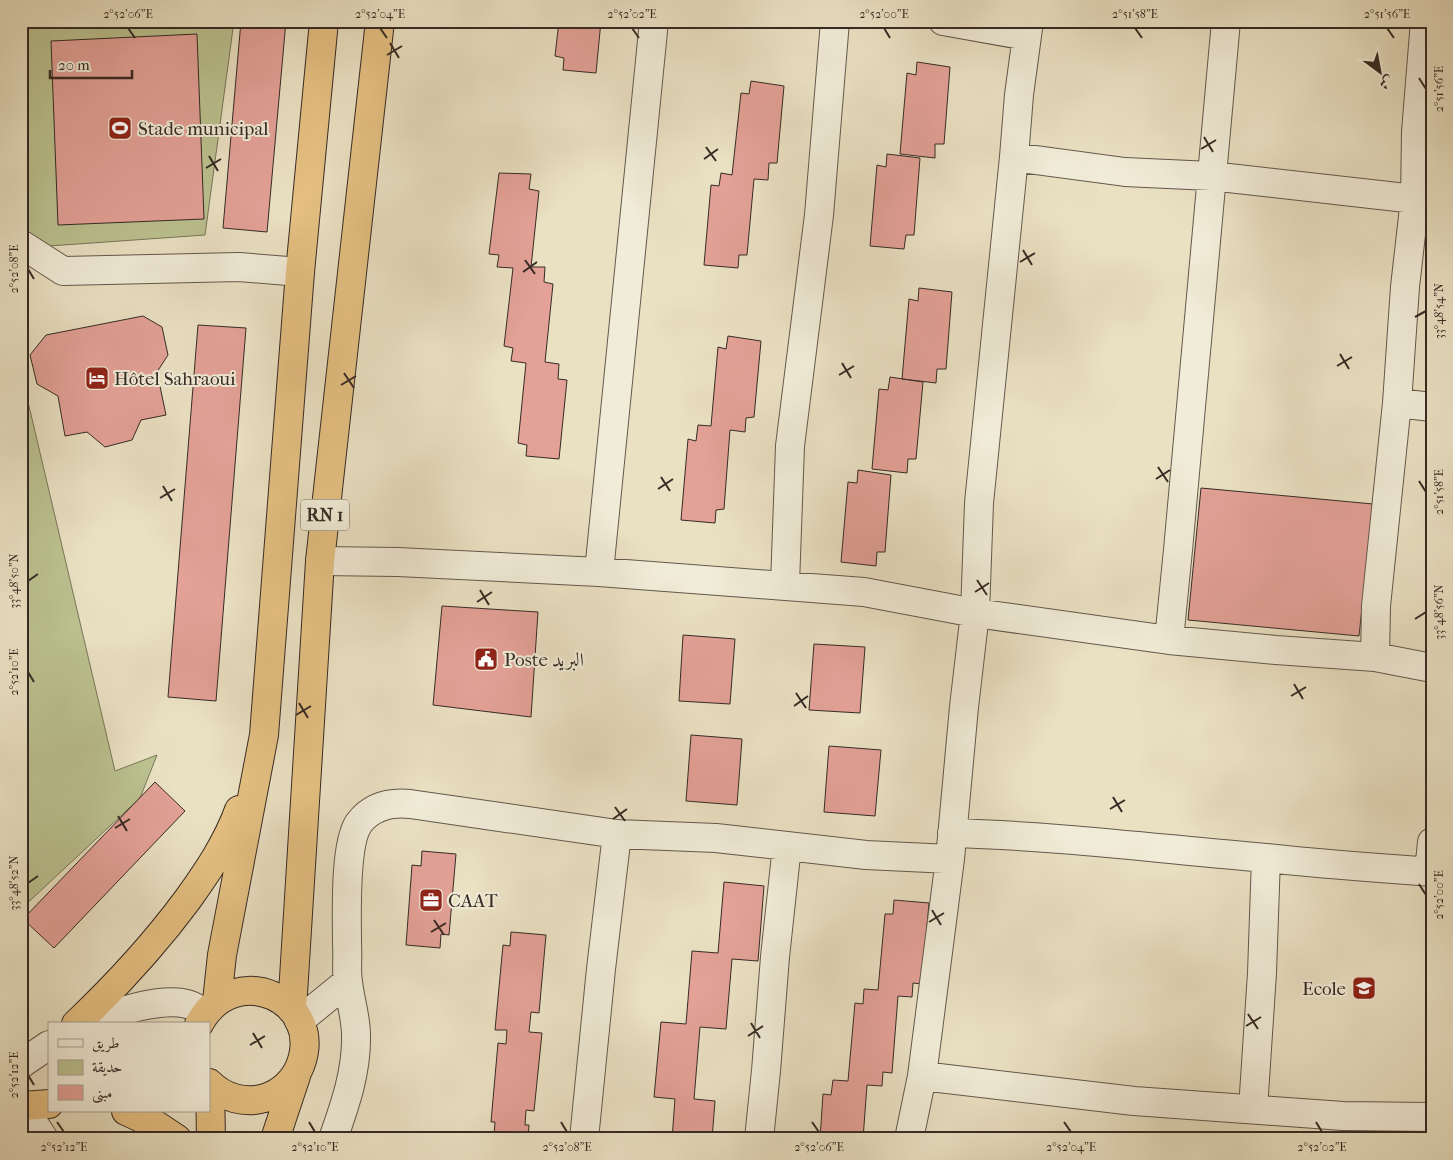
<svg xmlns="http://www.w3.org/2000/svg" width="1453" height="1160" viewBox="0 0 1453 1160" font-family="'IM FELL French Canon',Amiri,serif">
	<rect width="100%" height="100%" fill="#eae1c3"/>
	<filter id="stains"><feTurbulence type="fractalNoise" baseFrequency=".004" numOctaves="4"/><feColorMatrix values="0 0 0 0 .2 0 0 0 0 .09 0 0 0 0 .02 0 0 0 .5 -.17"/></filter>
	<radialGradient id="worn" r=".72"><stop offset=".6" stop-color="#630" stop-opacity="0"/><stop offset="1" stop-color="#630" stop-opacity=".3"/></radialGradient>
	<path fill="#bbc290" stroke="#78765a" d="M21 21H234L205 235 35 247 21 266Z
		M21 372 115 771 157 755 140 798 21 909Z"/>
	<path fill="#e3a197" stroke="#362a24" d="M241 21H286L267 232 223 228Z
		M559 21H601L596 73 563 70 564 58 555 56Z
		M197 34 204 219 58 225 51 41Z
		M917 62 950 67 944 144H935V158L900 154 907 73 916 75Z
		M751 81 784 86 777 163H769L768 180 754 179 747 255H739L738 268 704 265 711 185 719 186 721 173 732 175 741 93 749 94Z
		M887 154 920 158 914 235H906L904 249 870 246 877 165 886 167Z
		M499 173 531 174 529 189 539 191 531 267H545L544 282 553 284 545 362 559 364 558 379 567 380 559 459 526 456 527 445 518 443 526 363 511 361 513 348 504 346 513 268 497 267 499 255 489 254Z
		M919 288 952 292 946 369H937L936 383 902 379 909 299 918 301Z
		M143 316 162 327 168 355 157 372 166 415 141 420 132 440 105 447 87 432 65 436 58 396 37 384 30 355 46 335Z
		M198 325 246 328 216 701 168 697Z
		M1432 331V396L1425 395Z
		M728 336 761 341 754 417 746 418 745 432 730 430 724 509 716 510 715 523 681 520 688 439 696 441 698 425 711 426 718 347 726 349Z
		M890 377 923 382 916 459H908L907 473 872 469 879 389 888 390Z
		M858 470 891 475 885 552H877L876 566 841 562 848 482 857 483Z
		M1201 488 1373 504 1359 636 1188 620Z
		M442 606 538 612 531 717 433 705Z
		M683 635 735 639 730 704 679 701Z
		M814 644 865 647 860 713 809 710Z
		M691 735 742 739 737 805 686 801Z
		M829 746 881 750 875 816 824 812Z
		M155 782 185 811 54 948 23 919Z
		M422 851 456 854 449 935 441 934 440 948 406 945 412 865 421 866Z
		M724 882 764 886 758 961 732 959 726 1029 700 1027 694 1099 715 1101 712 1139H672L675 1099 654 1097 661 1022 686 1024 692 951 718 953Z
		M894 900 929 903 922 984 913 983 912 997 898 996 892 1073 883 1072 882 1086 867 1085 863 1139H820L823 1094 831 1095 833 1080 848 1081 855 1003 863 1004 864 989 878 990 885 914H893Z
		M511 932 546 935 539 1013 531 1012 529 1032 542 1033 534 1111 526 1110 525 1125H529L528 1139H485L486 1135H494L495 1122H491L498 1043 506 1044 507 1030H495L503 945 510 946Z"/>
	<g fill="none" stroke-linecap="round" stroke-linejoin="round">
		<g stroke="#63584c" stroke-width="30">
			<path id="minor" d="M943 21 1027 36
				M1014 157 1125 172 1211 176 1415 199
				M21 244 63 271 239 267 300 272
				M1397 403 1432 407
				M320 561 398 562 599 572 864 592 975 613 1169 640 1276 650 1375 657 1432 668
				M599 572 654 21
				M785 584 790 446 819 215 835 21
				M1169 640 1178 550 1226 21
				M1375 657 1376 606 1397 403 1405 287 1415 199 1416 132 1425 21
				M952 833C1057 836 1161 849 1266 858 1321 864 1376 868 1432 872
				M1429 872 1432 842
				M299 1021 348 981
				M86 1024C111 1013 161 997 187 1004 193 1005 199 1010 205 1013
				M21 1064 49 1045
				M922 1076 950 859 964 707 975 613 979 503 1014 157 1019 95 1029 21
				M21 1104 44 1139
				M1253 1109 1262 973 1266 858
				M333 1139C345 1105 357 1071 356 1035 356 1017 350 1000 348 982 346 970 348 956 347 944 347 917 344 844 359 823 372 806 390 802 410 804L617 834 716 838 866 855 950 859
				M584 1139 601 969 617 834
				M759 1139 766 1071 775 957 787 846
				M909 1139 922 1076 1134 1101 1343 1116 1432 1117"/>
		</g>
		<g stroke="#362a24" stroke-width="30">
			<path id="highway" d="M217 1001 222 955 264 735 300 272 324 21
				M292 1010 320 561 380 21
				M76 1024C117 985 154 945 188 899 208 871 227 843 239 810
				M199 1024C234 958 326 1000 300 1066 294 1081 281 1093 265 1098 245 1104 224 1098 209 1083
				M210 1085 211 1139
				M23 1106 49 1104
				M126 1111 156 1125 177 1139
				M275 1139 296 1076"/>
		</g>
		<use href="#minor" stroke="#f1ecd8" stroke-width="28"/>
		<use href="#highway" stroke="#e5c082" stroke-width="28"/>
	</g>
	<path fill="none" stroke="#362a24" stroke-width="2" d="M128 28 135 38M380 28 387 38M632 28 639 38M884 28 890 38M1135 28 1142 38M1387 28 1394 38M390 43 399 58M387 55 402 46M1419 78 1426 89M1204 137 1213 152M706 147 716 161M1201 149 1216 140M209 156 218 171M704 159 718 149M206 168 221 159M1023 250 1032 265M525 260 535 274M1020 262 1035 253M28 269 34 279M523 272 537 262M1415 317 1426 311M1340 354 1349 369M842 363 851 378M1337 366 1352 357M344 373 354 388M839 375 854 366M341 385 356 376M1158 467 1168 482M661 477 670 491M1156 479 1170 470M1419 481 1426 492M163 486 172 501M658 489 673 479M160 498 175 489M977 580 987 595M28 581 38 574M480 590 489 605M975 592 989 583M477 602 492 592M1415 619 1426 612M28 672 34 682M1294 684 1303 699M796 693 806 708M1291 696 1306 687M299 703 308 718M794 706 808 696M296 715 311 706M1113 797 1122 812M615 807 625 821M1110 809 1125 800M118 816 127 831M613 819 627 809M115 828 130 819M28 883 38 876M1419 884 1426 895M932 910 941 925M434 920 444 935M929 922 944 913M431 932 446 923M1248 1014 1258 1029M751 1023 760 1038M1246 1026 1261 1017M253 1033 262 1048M748 1036 763 1026M250 1045 265 1036M28 1075 34 1085M57 1122 64 1132M309 1122 315 1132M561 1122 567 1132M812 1122 819 1132M1064 1122 1071 1132M1316 1122 1322 1132"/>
	<defs>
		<g id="stadium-square" transform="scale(1.25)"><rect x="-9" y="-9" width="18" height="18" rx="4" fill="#8f2418" stroke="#f1ecd8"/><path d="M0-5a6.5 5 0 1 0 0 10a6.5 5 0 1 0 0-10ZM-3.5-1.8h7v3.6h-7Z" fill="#fff"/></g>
		<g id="hotel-square" transform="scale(1.25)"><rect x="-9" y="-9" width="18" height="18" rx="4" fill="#8f2418" stroke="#f1ecd8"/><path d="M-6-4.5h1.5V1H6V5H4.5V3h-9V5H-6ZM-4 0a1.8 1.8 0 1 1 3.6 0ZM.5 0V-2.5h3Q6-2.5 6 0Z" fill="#fff"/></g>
		<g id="civic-square" transform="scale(1.25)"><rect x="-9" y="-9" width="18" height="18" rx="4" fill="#8f2418" stroke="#f1ecd8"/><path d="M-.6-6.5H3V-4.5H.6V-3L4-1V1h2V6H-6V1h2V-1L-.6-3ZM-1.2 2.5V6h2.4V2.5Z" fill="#fff"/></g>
		<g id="office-square" transform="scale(1.25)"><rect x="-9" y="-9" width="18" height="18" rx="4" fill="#8f2418" stroke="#f1ecd8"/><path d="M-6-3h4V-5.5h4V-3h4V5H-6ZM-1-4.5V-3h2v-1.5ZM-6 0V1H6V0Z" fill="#fff"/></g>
		<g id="school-square" transform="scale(1.25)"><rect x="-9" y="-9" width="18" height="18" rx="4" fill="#8f2418" stroke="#f1ecd8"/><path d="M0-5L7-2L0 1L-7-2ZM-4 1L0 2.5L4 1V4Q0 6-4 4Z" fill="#fff"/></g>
	</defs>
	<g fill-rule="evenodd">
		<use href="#stadium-square" x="120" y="128"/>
		<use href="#hotel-square" x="97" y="378"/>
		<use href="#civic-square" x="486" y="659"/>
		<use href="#office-square" x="431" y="900"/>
		<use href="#school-square" x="1364" y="988"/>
	</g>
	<g text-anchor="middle" stroke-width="4" stroke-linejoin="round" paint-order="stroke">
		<rect fill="#f1ecd8" stroke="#6e645a" stroke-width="1" x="301" y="499.5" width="48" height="31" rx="4"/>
		<g font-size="18" font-weight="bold" fill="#362a24">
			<text x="325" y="521">RN 1</text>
		</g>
		<g font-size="19" fill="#362a24" stroke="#f1ecd8" text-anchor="start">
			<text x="138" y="135">Stade municipal</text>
			<text x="114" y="385">Hôtel Sahraoui</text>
			<text x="504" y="666">Poste البريد</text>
			<text x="448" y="907">CAAT</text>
			<text x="1346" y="995" text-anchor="end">Ecole</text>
		</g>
	</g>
	<rect width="1453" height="1160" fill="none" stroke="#eae1c3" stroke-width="55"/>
	<rect x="48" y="1022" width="162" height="90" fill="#f1ecd8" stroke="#a69e90"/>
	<rect x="58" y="1039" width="25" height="8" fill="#f1ecd8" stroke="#a69e90"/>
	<text x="92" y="1048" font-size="15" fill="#362a24">طريق</text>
	<rect x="58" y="1060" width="25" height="15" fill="#bbc290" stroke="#a69e90"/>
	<text x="92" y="1072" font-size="15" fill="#362a24">حديقة</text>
	<rect x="58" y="1085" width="25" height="15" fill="#e3a197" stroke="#a69e90"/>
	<text x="92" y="1098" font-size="15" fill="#362a24">مبنى</text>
	<g transform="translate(1380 72) rotate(148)" stroke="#f1ecd8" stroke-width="4" paint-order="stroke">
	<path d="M0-4L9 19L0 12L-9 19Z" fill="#362a24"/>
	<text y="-8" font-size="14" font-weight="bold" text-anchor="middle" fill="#362a24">ش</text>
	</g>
	<path d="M50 70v8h82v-8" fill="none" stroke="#362a24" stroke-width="2.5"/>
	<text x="58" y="70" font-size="15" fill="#362a24" stroke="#f1ecd8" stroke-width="4" paint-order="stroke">20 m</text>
	<rect x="28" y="28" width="1398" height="1104" fill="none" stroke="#362a24" stroke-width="2"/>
	<g font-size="12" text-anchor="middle" fill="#362a24">
		<text x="128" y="18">2°52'06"E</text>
		<text x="380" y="18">2°52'04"E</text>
		<text x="632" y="18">2°52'02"E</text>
		<text x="884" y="18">2°52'00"E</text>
		<text x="1135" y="18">2°51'58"E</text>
		<text x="1387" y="18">2°51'56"E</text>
		<text transform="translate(1439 89) rotate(-90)" y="4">2°51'56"E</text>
		<text transform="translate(14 269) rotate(-90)" y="4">2°52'08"E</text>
		<text transform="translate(1439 311) rotate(-90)" y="4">33°48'54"N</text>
		<text transform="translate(1439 492) rotate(-90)" y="4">2°51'58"E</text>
		<text transform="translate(14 581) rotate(-90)" y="4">33°48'50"N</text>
		<text transform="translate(1439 612) rotate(-90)" y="4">33°48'56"N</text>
		<text transform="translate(14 672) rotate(-90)" y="4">2°52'10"E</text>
		<text transform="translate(14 883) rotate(-90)" y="4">33°48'52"N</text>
		<text transform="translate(1439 895) rotate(-90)" y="4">2°52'00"E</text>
		<text transform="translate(14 1075) rotate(-90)" y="4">2°52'12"E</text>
		<text x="64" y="1151">2°52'12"E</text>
		<text x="315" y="1151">2°52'10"E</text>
		<text x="567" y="1151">2°52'08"E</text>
		<text x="819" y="1151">2°52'06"E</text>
		<text x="1071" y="1151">2°52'04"E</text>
		<text x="1322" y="1151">2°52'02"E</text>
	</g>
	<rect width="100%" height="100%" filter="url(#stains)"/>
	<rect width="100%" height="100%" fill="url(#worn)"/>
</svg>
